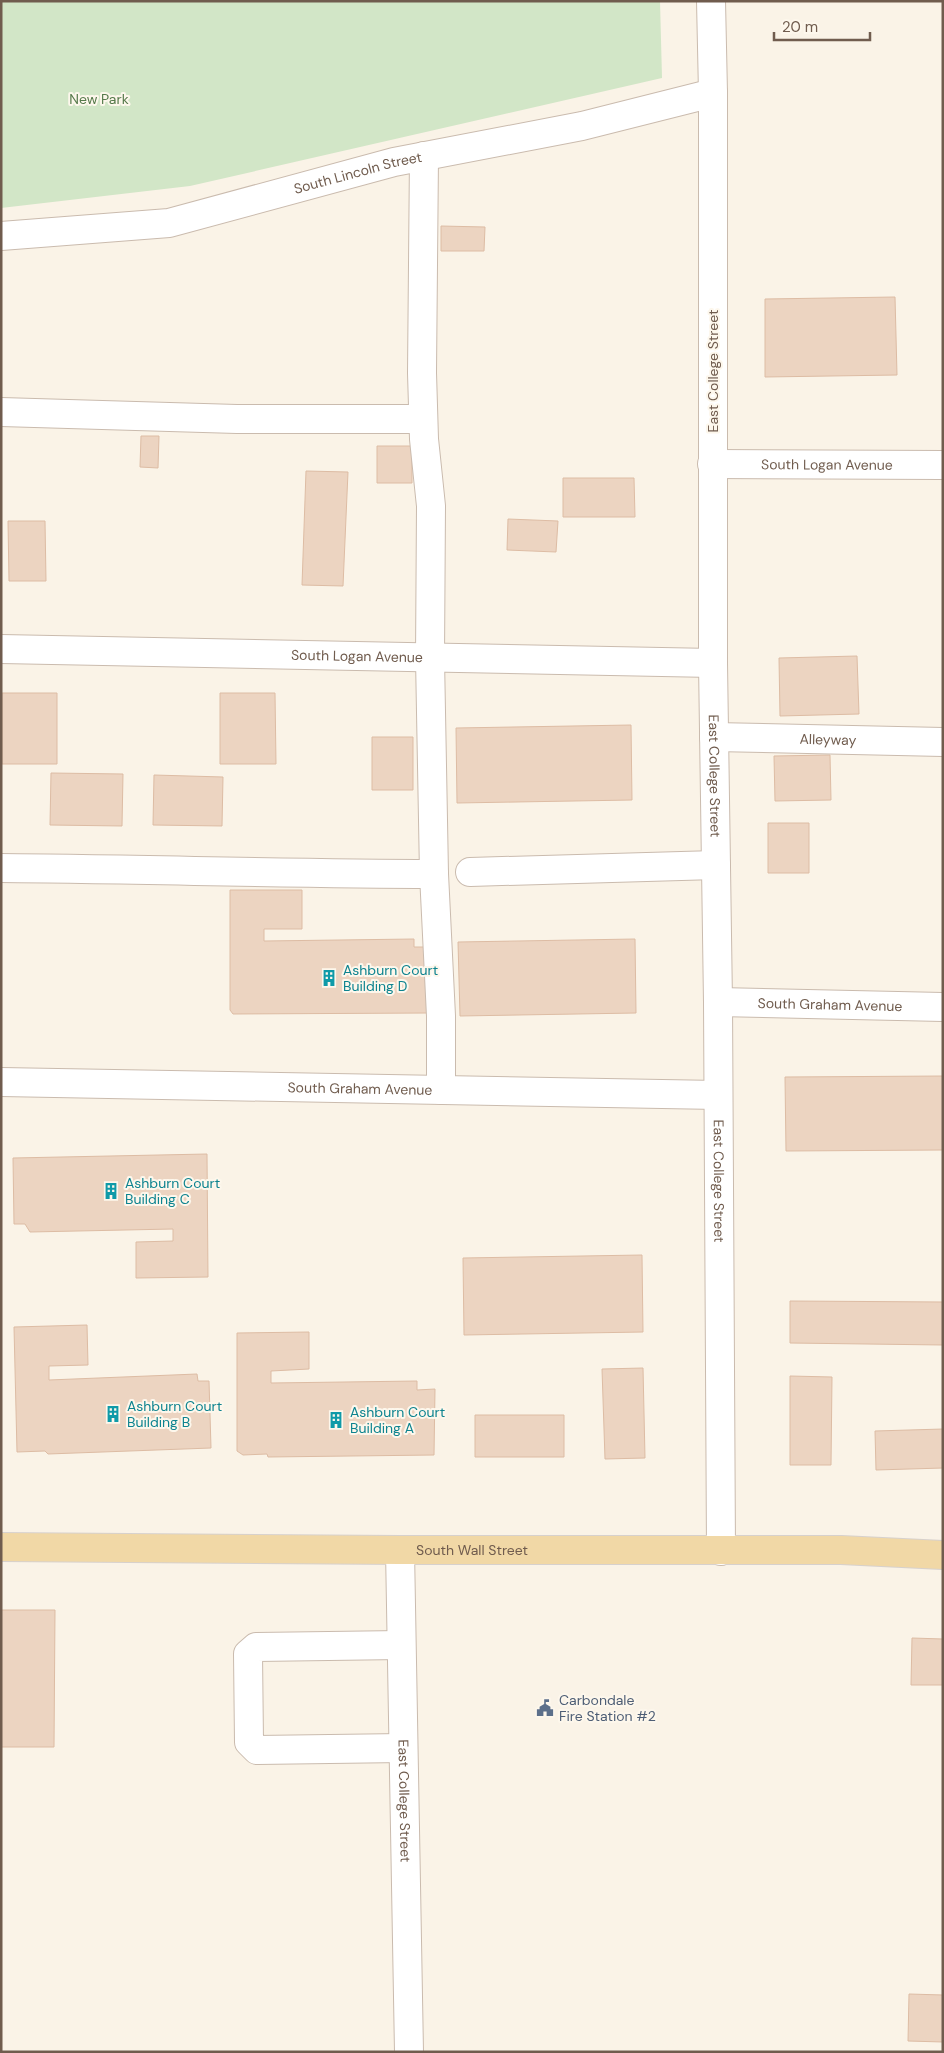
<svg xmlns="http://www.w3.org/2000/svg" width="944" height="2053" viewBox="0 0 944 2053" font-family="'DM Sans',sans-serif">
	<rect width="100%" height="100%" fill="#faf3e7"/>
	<path fill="#d2e6c7" d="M1 1H660L662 78 190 186 1 208Z"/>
	<path fill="#ecd4c1" stroke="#ddbca4" d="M441 226 485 227 484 251H441Z
		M895 297 897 375 765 377V299Z
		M141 436H159L158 468 140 467Z
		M377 446H412V483H377Z
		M306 471 348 472 343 586 302 585Z
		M563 478H634L635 517H563Z
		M508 519 558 521 556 552 507 550Z
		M8 521H45L46 581H9Z
		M857 656 859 714 780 716 779 658Z
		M2 693H57V764H2Z
		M220 693H275L276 764H220Z
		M631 725 632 800 457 803 456 728Z
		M372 737H413V790H372Z
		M830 755 831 800 775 801 774 756Z
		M51 773 123 774 122 826 50 825Z
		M154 775 223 777 222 826 153 825Z
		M768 823H809V873H768Z
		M230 890H302V929H264V941L414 939V947H428L429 1013 233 1014 230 1010Z
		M635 939 636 1013 460 1016 458 942Z
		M943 1076V1150L786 1151 785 1077Z
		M207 1154 208 1277 136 1278V1242L173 1241V1229L30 1232 25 1224H14L13 1158Z
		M642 1255 643 1332 464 1335 463 1258Z
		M790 1301 943 1302V1345L790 1343Z
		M87 1325 88 1365 49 1366V1380L197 1374 198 1381H209L211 1448 48 1454 45 1451 17 1452 14 1327Z
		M309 1332V1369L271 1371V1383L417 1381V1390L435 1389 434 1455 268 1457 267 1454 243 1455 237 1451V1333Z
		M643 1368 645 1458 605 1459 602 1369Z
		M790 1376 832 1377 831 1465H790Z
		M475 1415H564V1457H475Z
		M943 1429V1468L876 1470 875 1431Z
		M1 1610H55L54 1747H1Z
		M912 1638 943 1639V1685H911Z
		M909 1994 943 1995V2042L908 2041Z"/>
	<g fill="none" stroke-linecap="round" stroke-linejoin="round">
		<g stroke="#cabbae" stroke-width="30">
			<g id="minor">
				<path id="s1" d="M711 1 713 93V663L718 1002 721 1551"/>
				<path id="s2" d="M1 236 169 223 394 162 582 126 713 93"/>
				<path d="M1 412 237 419H423"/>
				<path id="s3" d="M712 464 943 465"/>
				<path id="s4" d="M1 649 713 663"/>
				<path id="s5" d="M714 737 943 742"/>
				<path d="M1 868C146 869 290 874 434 874L430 658 431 506 424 439 422 373 424 156"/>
				<path d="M470 872 716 865"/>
				<path d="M434 874 441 1016V1090"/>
				<path id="s6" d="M718 1002 943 1007"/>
				<path id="s7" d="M1 1082 718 1095"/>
				<path id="s8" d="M400 1550 409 2052"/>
				<path d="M401 1645 256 1647 248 1654 249 1742 257 1750 403 1748"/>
			</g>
		</g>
		<g stroke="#d7d1cd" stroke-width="30">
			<g id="major">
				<path id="s9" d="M1 1547 400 1550H841L943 1555"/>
			</g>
		</g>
		<use href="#minor" stroke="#fff" stroke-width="28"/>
		<use href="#major" stroke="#f1d8a6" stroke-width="28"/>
	</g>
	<defs>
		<g id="building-bare" transform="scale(1.35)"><path d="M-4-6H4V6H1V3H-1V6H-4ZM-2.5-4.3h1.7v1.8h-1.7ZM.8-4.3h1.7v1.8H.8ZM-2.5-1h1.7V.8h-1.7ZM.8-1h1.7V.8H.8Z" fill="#0f9aa8" stroke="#fdf7ec" stroke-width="2.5" paint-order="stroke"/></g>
		<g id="civic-bare" transform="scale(1.35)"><path d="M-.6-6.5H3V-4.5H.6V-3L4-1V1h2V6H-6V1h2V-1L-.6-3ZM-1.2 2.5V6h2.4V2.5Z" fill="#5c6f8a" stroke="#fdf7ec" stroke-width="2.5" paint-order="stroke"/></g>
	</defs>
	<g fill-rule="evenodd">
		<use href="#building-bare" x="329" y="978"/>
		<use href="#building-bare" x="111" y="1191"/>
		<use href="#building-bare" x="113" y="1414"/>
		<use href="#building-bare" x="336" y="1420"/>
		<use href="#civic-bare" x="545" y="1708"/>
	</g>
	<g text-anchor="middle" stroke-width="4" stroke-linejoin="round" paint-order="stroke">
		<g font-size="14" fill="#567a4b" stroke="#fdf7ec">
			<text x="99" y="104">New Park</text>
		</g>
		<g font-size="14" fill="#705c4e" stroke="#fdf7ec">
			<text dy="5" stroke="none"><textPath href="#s2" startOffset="364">South Lincoln Street</textPath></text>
			<text transform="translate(713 371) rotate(-90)" y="5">East College Street</text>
			<text dy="5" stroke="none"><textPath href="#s3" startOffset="115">South Logan Avenue</textPath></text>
			<text dy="5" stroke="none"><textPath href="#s4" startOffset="356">South Logan Avenue</textPath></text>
			<text dy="5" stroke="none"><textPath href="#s5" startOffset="114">Alleyway</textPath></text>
			<text dy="5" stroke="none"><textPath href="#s1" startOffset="775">East College Street</textPath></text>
			<text dy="5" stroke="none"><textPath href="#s6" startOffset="112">South Graham Avenue</textPath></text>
			<text dy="5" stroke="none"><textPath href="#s7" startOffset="359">South Graham Avenue</textPath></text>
			<text dy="5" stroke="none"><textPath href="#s1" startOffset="1180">East College Street</textPath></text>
			<text dy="5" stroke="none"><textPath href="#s9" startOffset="471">South Wall Street</textPath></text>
			<text dy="5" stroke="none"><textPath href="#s8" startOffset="251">East College Street</textPath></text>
		</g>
		<g font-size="14" fill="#0d838f" stroke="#fdf7ec" text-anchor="start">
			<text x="343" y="975">Ashburn Court<tspan x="343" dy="16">Building D</tspan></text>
			<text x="125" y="1188">Ashburn Court<tspan x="125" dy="16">Building C</tspan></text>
			<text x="127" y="1411">Ashburn Court<tspan x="127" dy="16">Building B</tspan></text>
			<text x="350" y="1417">Ashburn Court<tspan x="350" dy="16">Building A</tspan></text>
		</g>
		<g font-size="14" fill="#4e5e75" stroke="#fdf7ec" text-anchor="start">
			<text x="559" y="1705">Carbondale<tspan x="559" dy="16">Fire Station #2</tspan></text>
		</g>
	</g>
	<rect width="944" height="2053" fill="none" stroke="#705c4e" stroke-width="5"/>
	<path d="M774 32v8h96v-8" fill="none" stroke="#705c4e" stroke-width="2.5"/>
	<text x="782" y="32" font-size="15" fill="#705c4e" stroke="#fdf7ec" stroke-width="4" paint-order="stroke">20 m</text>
</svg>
